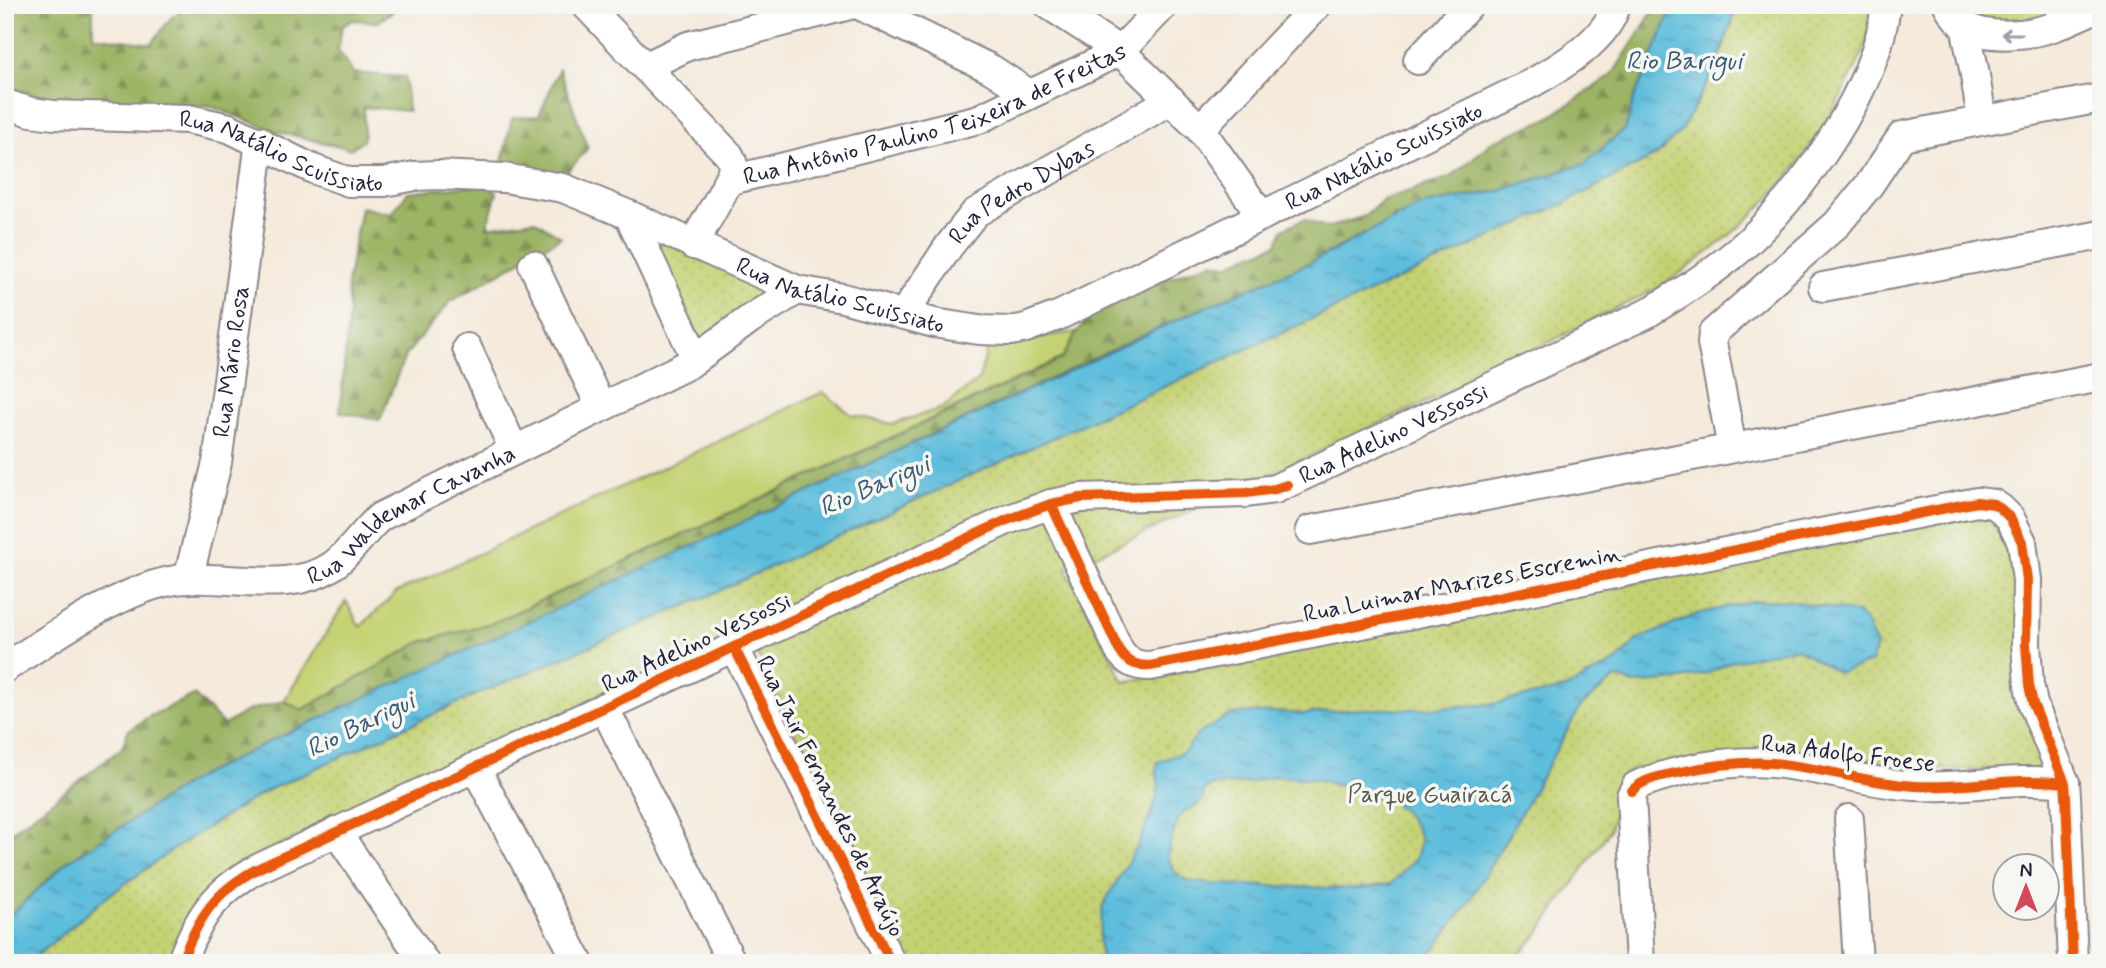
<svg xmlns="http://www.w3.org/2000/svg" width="2106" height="968" viewBox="0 0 2106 968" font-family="Mynerve,sans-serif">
	<defs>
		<pattern id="forest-firs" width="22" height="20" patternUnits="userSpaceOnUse" patternTransform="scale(1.75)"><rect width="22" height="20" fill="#9cb465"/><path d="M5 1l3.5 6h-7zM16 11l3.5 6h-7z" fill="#7f9254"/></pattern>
		<pattern id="park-dots" width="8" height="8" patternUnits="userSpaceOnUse" patternTransform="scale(1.75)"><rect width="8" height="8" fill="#c5d273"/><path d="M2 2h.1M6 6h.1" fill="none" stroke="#a9b464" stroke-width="1.8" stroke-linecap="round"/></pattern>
		<pattern id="water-ripples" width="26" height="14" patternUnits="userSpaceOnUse" patternTransform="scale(1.75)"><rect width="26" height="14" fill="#5dbddc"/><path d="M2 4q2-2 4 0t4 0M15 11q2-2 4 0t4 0" fill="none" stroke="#4c99b4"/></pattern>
	</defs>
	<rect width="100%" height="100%" fill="#f6f6f2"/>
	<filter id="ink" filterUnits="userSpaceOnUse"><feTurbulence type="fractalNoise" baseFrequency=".0143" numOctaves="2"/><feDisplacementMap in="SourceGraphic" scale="14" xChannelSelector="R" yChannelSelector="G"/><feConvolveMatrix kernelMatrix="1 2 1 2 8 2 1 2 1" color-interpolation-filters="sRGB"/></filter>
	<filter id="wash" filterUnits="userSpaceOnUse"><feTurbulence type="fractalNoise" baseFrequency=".00686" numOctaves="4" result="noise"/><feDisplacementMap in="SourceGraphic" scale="28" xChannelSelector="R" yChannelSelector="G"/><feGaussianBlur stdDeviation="1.57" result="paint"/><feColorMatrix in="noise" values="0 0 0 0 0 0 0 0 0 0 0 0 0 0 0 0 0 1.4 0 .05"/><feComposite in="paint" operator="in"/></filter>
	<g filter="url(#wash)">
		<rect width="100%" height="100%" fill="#f5eadb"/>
		<path fill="#c5d273" stroke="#747a57" stroke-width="2" d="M1077 332 1062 358 495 622 421 642 302 710 284 701 346 601 360 627 397 592 823 392 852 415 893 424 943 408 979 379 989 342Z"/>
		<path fill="url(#forest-firs)" stroke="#5f6b50" stroke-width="2" d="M5 5H93V36L151 44 171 18 189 5H401L378 22 353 20 342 26 338 50 353 73 405 77 408 111 364 107V139L351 149 278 132 210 106 44 98 5 86Z
			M1657 5H1674L1633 101 1626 128 1584 164 1500 191 1419 206 1307 264 1187 315 196 778 67 862 5 920V837L122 748 128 731 148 717 194 695 224 725 247 711 284 701 302 710 421 642 495 622 1062 359 1077 332 1094 311 1167 279 1212 262 1227 265 1277 244 1283 229 1304 219 1327 228 1365 216 1383 200 1451 177 1493 141 1547 119 1612 75Z
			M559 69 588 148 562 178 500 171 512 118 539 116Z
			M481 184 497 192 487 227 534 220 561 237 450 302 405 356 380 420 340 412 349 312 347 284 361 207 391 214 408 192Z"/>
		<path fill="url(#park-dots)" stroke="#747a57" stroke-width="2" d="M1738 5H1875C1871 21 1868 37 1863 52 1858 65 1850 78 1844 90 1799 179 1739 236 1656 289L1478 378 1066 569 1124 682 1976 516 1991 520 2013 558 2047 770 1893 769 1725 756 1635 768 1623 775 1610 830 1538 934 1512 963H903L748 634 259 855 171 963H32L40 953 105 898 181 844 264 792 482 692 703 598 1563 204 1657 155 1681 131 1716 67Z
			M1960 5H2059L2040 22 1984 21Z
			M650 235 774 291 700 339Z"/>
		<path fill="url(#water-ripples)" stroke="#40708c" stroke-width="2" fill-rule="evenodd" d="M1674 5H1738L1716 67 1681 131 1657 155 1563 204 703 598 482 692 264 792 181 844 105 898 40 953 32 963H5V920L67 862 196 778 273 740 1089 362 1187 315 1307 264 1419 206 1500 191 1584 164 1626 128 1633 101Z
			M1786 600 1857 613 1866 622 1876 645 1872 662 1839 673 1796 648 1733 661 1708 673 1677 680 1633 684 1621 678 1613 680 1581 706 1519 817 1469 902 1430 955 1415 963H1101L1099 937 1103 905 1137 847 1155 804 1159 784 1156 770 1158 762 1184 752 1198 734 1232 714 1276 712 1303 714 1359 709H1421L1492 704 1564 689 1617 661 1637 640 1697 614 1752 601ZM1275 776 1316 779 1392 801 1405 813 1415 826 1421 841 1416 858 1391 884 1358 889 1215 884 1187 881 1175 872 1168 858 1170 842 1180 816 1186 810 1195 807 1202 801 1204 792 1210 786 1248 783Z"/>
	</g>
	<g filter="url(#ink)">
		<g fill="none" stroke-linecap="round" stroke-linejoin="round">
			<g stroke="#8c868b" stroke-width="32">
				<g id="minor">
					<path d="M586 5 729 155C731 159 732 160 733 165 733 179 701 229 693 245"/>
					<path d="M859 5 991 69 1029 94"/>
					<path d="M1049 5 1120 51 1200 129 1262 216"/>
					<path d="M1948 5C1952 13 1958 21 1966 26 1988 40 2034 35 2058 25L2066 5"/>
					<path d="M2058 25 2101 6"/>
					<path d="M1965 26 1974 69 1982 120"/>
					<path d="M1418 60 1469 5"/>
					<path d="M645 67 688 46 850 5"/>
					<path id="s1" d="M5 104 31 112 54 115 188 119 229 128 313 169 349 182H384L415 176 438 175 504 178 563 188 629 215 797 290 843 298 934 323 979 330 1011 331 1026 328 1060 315 1532 83C1561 67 1607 40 1616 5"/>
					<path d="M1200 129 1317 5"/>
					<path id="s2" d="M727 181 979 119 1120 51 1164 5"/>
					<path d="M629 215 696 359"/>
					<path d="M533 265 601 407"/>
					<path d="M1823 287 2101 235"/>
					<path id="s3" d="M903 315 949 246 975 213 1171 100"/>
					<path d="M467 348 514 450"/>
					<path d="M1732 448 1712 343 1713 333 1837 224 1869 185 1902 136 2101 98"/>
					<path d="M1051 504 1119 650C1127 662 1135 666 1150 666L1977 502 1994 504 2001 509 2010 518 2022 542 2027 580 2026 644 2029 685 2033 704 2065 783 2066 796 2073 963"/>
					<path d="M1310 530 2101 377"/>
					<path id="s4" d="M188 579 217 463 260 141"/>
					<path d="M734 647 891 963"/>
					<path id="s5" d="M5 668C47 640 121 590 170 581 220 572 288 596 332 566 351 553 363 532 380 517L689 364 750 319 797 290"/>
					<path d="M604 707 732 963"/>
					<path d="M475 767 579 963"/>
					<path d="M1849 819 1858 963"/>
					<path d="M336 831 425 963"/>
					<path id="s6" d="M181 963C198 918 214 892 257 869L1007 520 1051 504 1081 498 1246 493 1275 489 1646 314C1678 295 1710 275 1739 250 1801 196 1877 89 1886 5"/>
					<path d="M1640 963 1631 796 1636 786 1645 782C1685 768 1730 760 1772 763 1820 767 1866 783 1915 786 1965 789 2014 776 2065 783"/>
				</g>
			</g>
			<use href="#minor" stroke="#fff" stroke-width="28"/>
			<g stroke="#f6f6f2" stroke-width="15">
				<path id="cycleway" d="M1051 504 1119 650C1127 662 1135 666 1150 666L1977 502 1994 504 2001 509 2010 518 2022 542 2027 580 2026 644 2029 685 2033 704 2065 783 2066 796 2073 963
					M734 647 891 963
					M1632 791C1642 779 1661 776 1676 773 1707 766 1739 761 1772 763 1820 767 1866 783 1915 786 1965 789 2014 776 2065 783
					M181 963C198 918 214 892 257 869L1007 520 1051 504 1081 498 1246 493 1275 489 1287 485"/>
			</g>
			<use href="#cycleway" stroke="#e8590c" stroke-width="10"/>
		</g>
		<defs><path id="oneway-shaft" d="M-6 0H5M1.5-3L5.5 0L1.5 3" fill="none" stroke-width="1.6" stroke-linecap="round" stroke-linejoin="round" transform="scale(1.75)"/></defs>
		<use stroke="#9c9ca7" href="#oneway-shaft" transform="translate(2012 34) rotate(-180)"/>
	</g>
	<g text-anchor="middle" stroke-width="7" stroke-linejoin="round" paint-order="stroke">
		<g font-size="24" fill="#22223b" stroke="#f6f6f2">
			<text dy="8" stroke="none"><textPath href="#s2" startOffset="219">Rua Antônio Paulino Teixeira de Freitas</textPath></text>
			<text dy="8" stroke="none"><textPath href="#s1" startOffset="284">Rua Natálio Scuissiato</textPath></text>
			<text dy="8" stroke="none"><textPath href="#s1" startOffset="1460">Rua Natálio Scuissiato</textPath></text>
			<text dy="8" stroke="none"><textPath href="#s3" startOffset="175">Rua Pedro Dybas</textPath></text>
			<text dy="8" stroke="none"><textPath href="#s1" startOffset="872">Rua Natálio Scuissiato</textPath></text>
			<text dy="8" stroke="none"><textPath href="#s4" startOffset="222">Rua Mário Rosa</textPath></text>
			<text dy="8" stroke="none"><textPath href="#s6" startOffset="1354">Rua Adelino Vessossi</textPath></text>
			<text dy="8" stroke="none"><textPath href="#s5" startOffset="448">Rua Waldemar Cavanha</textPath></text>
			<text transform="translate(1462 583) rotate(-11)" y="8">Rua Luimar Marizes Escremin</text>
			<text transform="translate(696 642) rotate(-25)" y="8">Rua Adelino Vessossi</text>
			<text transform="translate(1848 753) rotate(7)" y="8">Rua Adolfo Froese</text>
			<text transform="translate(831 796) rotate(64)" y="8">Rua Jair Fernandes de Araújo</text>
		</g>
		<g font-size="24" fill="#53574c" stroke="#f6f6f2">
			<text x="1430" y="802">Parque Guairacá</text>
		</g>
		<g font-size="26" font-style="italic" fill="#375873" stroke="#f6f6f2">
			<text x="1684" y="69">Rio Barigui</text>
			<text transform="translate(874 485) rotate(-23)" y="9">Rio Barigui</text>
			<text transform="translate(360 724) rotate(-26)" y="9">Rio Barigui</text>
		</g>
	</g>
	<rect width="2106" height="968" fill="none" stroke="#f6f6f2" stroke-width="28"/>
	<g transform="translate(2026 887)"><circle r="33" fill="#f6f6f2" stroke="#a1a1a9" stroke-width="2"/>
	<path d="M0-5L12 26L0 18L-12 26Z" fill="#d1495b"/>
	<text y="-10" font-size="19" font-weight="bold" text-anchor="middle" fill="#22223b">N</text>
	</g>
</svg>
